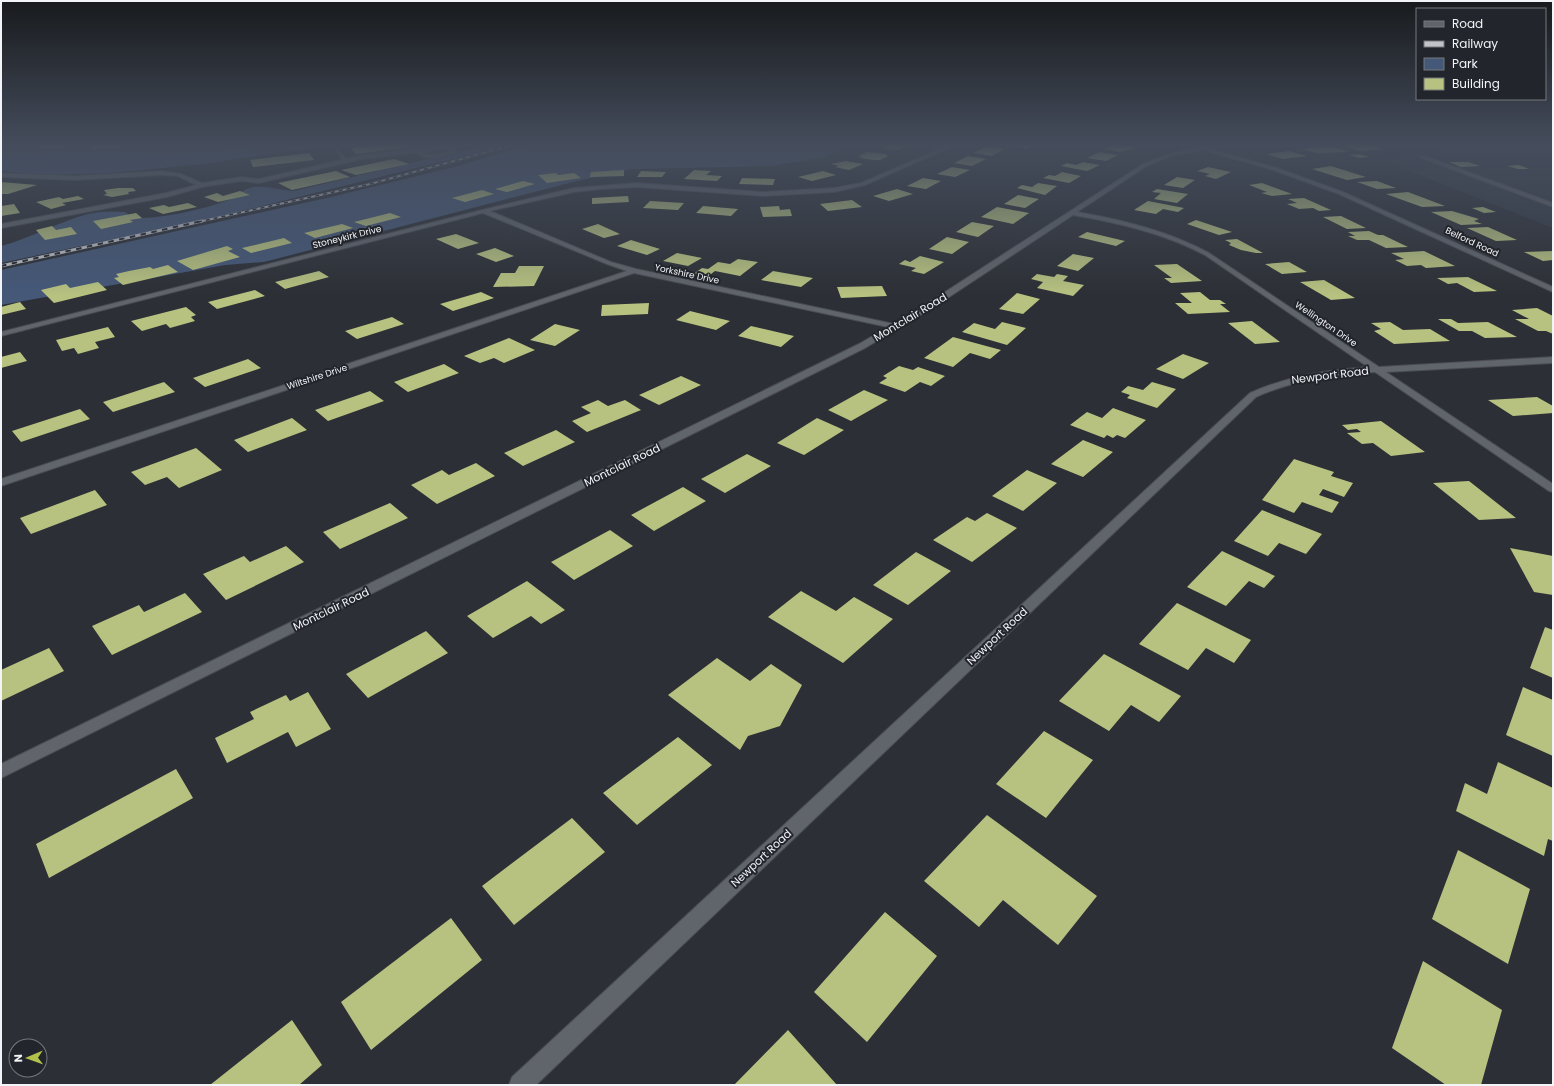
<svg xmlns="http://www.w3.org/2000/svg" width="1554" height="1086" viewBox="0 0 1554 1086" font-family="Poppins,sans-serif">
	<rect width="100%" height="100%" fill="#2c2f35"/>
	<path fill="#343a45" d="M1553 147V228L1380 159 1435 150Z"/>
	<path fill="#455878" d="M1 144H355L281 152 204 164 110 173 44 175 1 171Z
		M490 144H513L222 216 1 263V246C31 238 58 222 88 214 100 211 113 211 125 212L132 218C162 219 202 210 231 199 238 197 242 190 249 188 264 184 279 190 294 191Z
		M530 144H855L825 157 773 166 632 169 577 181 264 262 225 265 1 305V270L331 197 458 166Z"/>
	<g fill="none" stroke-linecap="round" stroke-linejoin="round">
		<path fill="#3d598b" fill-rule="evenodd" d="M276 144H285L231 154 154 162 94 164 1 158V156C32 158 64 162 96 162 156 161 216 155 276 144Z"/>
	</g>
	<path fill="#b7c280" d="M35 144H70L71 145 56 149 35 147 38 146Z
		M99 144H127L118 148 89 149Z
		M376 144H409L411 147 356 154 351 148Z
		M879 144H912V145L897 150 882 148 886 146Z
		M1009 144H1024L1033 146 1027 149Z
		M1119 144H1123L1137 148 1120 152 1104 149Z
		M1347 144H1368L1383 149 1359 151 1345 146H1350Z
		M987 146 1004 149 992 156 974 153Z
		M1329 146 1349 152 1316 153 1301 149Z
		M1289 151 1307 156 1283 159 1266 154Z
		M867 152 887 154 885 155 889 156 880 160H874L859 158 862 157 858 156Z
		M1099 152 1118 155 1106 161 1087 158Z
		M309 153 314 160 253 167 250 160Z
		M1359 154 1369 157 1359 158 1349 155Z
		M968 156 986 159 972 166 954 163Z
		M394 159 409 164 356 175 341 170Z
		M846 161 863 164 849 170 835 167 839 166 831 164Z
		M1083 162 1100 165 1087 171 1061 166 1067 163 1076 165Z
		M1449 162H1468L1480 166 1461 167Z
		M1519 165 1529 169H1518L1507 166Z
		M1331 166 1366 177 1347 180 1312 169Z
		M952 167 970 170 955 177 937 174Z
		M1208 167 1231 172 1216 179 1205 176 1210 174 1197 171Z
		M624 170V176L590 177 591 172Z
		M694 170 711 171 706 175 722 176 717 181 684 179Z
		M336 171 350 177 292 190 278 183Z
		M641 171 666 172 662 177H637Z
		M823 171 836 175 812 181 798 177Z
		M1062 172 1081 176 1069 183 1043 178 1049 175 1055 176Z
		M556 173 558 175 574 173 581 178 547 183 538 175Z
		M1177 177 1195 180 1183 188 1164 185Z
		M742 178 775 179 773 185 739 184Z
		M923 178 941 181 926 189 907 186Z
		M523 181 535 184 507 192 495 189Z
		M1377 181 1396 188 1377 189 1357 182Z
		M1 182 37 185 8 194H1Z
		M1038 183 1057 186 1045 195 1017 188 1022 185 1032 187Z
		M1262 183 1292 194 1272 196 1261 193 1267 192 1249 185Z
		M118 188H133L136 191 128 192 129 194 112 197 103 195 107 194 104 190Z
		M897 189 913 194 889 201 873 196Z
		M1157 189 1188 194 1177 203 1154 199 1161 193 1152 192Z
		M482 190 494 194 465 202 452 198Z
		M240 191 250 195 218 202 204 197 217 193 223 196Z
		M1408 192 1445 206 1422 207 1386 194Z
		M1018 195 1039 199 1025 208 1004 204Z
		M78 196 84 199 62 203 66 205 51 209 36 202 59 197 63 199Z
		M628 196 629 202 592 204V198Z
		M1304 198 1331 210 1319 211 1313 208 1299 209 1287 204 1297 203 1288 199Z
		M852 200 862 207 828 211 820 204Z
		M650 201 684 203 678 210 643 208Z
		M1148 201 1184 208 1178 212 1163 209 1156 214 1134 210Z
		M188 203 197 207 163 214 149 208 164 205 169 207Z
		M14 204 20 213 1 216V206Z
		M703 206 738 209 731 216 696 213Z
		M779 206 780 210 790 209 792 216 763 217 760 207Z
		M997 207 1029 213 1013 224 981 217Z
		M1483 207 1496 212 1484 213 1472 208Z
		M1452 211 1479 219 1474 221 1482 224 1461 225 1431 212Z
		M136 213 142 218 130 220 133 222 101 229 93 221Z
		M390 213 401 217 366 226 354 222Z
		M1341 216 1366 228 1347 229 1323 217Z
		M1196 220 1232 232 1219 235 1187 224Z
		M972 222 994 226 978 237 956 232Z
		M342 224 353 228 315 238 304 233Z
		M598 224 620 234 604 238 582 229Z
		M52 226 56 230 71 227 77 234 45 240 36 230Z
		M1488 227 1517 240 1496 241 1467 228Z
		M1369 231 1378 235H1383L1408 247 1386 248 1369 240H1357L1348 236H1355L1348 232Z
		M1087 232 1125 241 1116 246 1078 237Z
		M456 234 479 243 458 249 436 239Z
		M947 237 969 242 952 254 929 249Z
		M284 238 292 243 251 253 242 248Z
		M1237 239 1263 253H1256L1241 250 1229 245 1231 243 1225 240Z
		M631 240 660 249 647 255 617 246Z
		M227 246 233 249 228 251 240 257 193 270 177 261Z
		M495 248 514 256 496 262 476 254Z
		M1424 251 1455 266 1426 268 1421 265 1407 266 1395 260 1404 259 1391 253Z
		M1553 251V260L1543 261 1524 252Z
		M677 253 702 258 688 266 663 261Z
		M1073 254 1094 258 1078 271 1057 266Z
		M920 256 944 262 924 274 911 271 916 268 899 264 905 260 910 262Z
		M738 259 758 262 740 276 715 271 707 277 692 275 702 268 708 269 718 262 730 264Z
		M1289 262 1307 272 1282 274 1265 264Z
		M1177 264 1202 281 1171 283 1164 278H1172L1154 265Z
		M168 265 178 272 123 285 114 278 119 277 116 274 129 271 150 267 153 269Z
		M519 266H544L534 286 493 287 501 273H515Z
		M319 271 329 277 285 289 275 282Z
		M773 271 813 278 801 287 761 280Z
		M1037 274 1054 277 1057 274 1068 276 1063 281 1084 285 1073 296 1037 288 1043 282 1031 279Z
		M1468 277 1497 291 1474 292 1457 283 1448 284 1437 278Z
		M1324 280 1355 298 1331 300 1300 282Z
		M98 282 107 290 54 303 41 290 66 284 70 288Z
		M882 286 887 296 841 298 837 287Z
		M255 290 265 296 217 309 208 302Z
		M481 292 494 298 453 311 440 304Z
		M1200 292 1210 300H1220L1226 304H1220L1230 312 1188 314 1175 303H1192L1180 293Z
		M1017 293 1040 299 1023 314 999 309Z
		M20 302 26 309 1 315V307Z
		M649 303 648 314 601 316 602 305Z
		M186 307 196 315 191 317 195 321 170 328 166 324 142 331 131 321Z
		M1537 308 1553 316V334L1546 331H1538L1515 319H1529L1512 310Z
		M690 311 730 321 716 330 676 320Z
		M392 317 404 324 357 339 345 331Z
		M1438 319H1451L1458 323 1488 322 1517 337 1485 338 1472 331H1459Z
		M1252 321 1280 342 1255 344 1228 323Z
		M1002 322 1026 328 1007 345 962 332 974 323 995 329Z
		M1390 322 1403 330 1430 329 1450 341 1394 344 1374 331 1381 329 1371 323Z
		M555 324 580 330 555 346 530 340Z
		M751 326 794 336 781 347 738 336Z
		M108 327 115 337 95 342 99 348 78 354 74 348 62 351 56 340Z
		M953 337 1001 350 990 359 970 353 953 367 924 358Z
		M509 338 535 350 504 363 494 358 480 363 464 356Z
		M20 352 27 361 1 368V357Z
		M1183 354 1209 363 1183 379 1156 369Z
		M248 359 261 368 205 387 193 378Z
		M444 364 459 373 408 392 394 382Z
		M899 366 913 370 918 367 945 376 931 386 920 382 905 392 879 383 887 378 883 376Z
		M681 376 701 385 659 405 639 395Z
		M164 382 175 392 113 412 103 402Z
		M1152 382 1176 389 1157 408 1127 398 1130 395 1121 392 1128 386 1143 390Z
		M864 390 888 400 851 421 828 410Z
		M370 391 384 401 328 421 315 410Z
		M1537 397 1553 406V413L1513 416 1488 400Z
		M598 400 608 406 625 400 641 410 587 432 572 421 591 413 581 407Z
		M1113 408 1146 420 1125 438 1117 435 1113 438 1107 435 1104 438 1070 425 1087 412 1102 418Z
		M80 409 90 419 21 442 12 431Z
		M292 418 307 430 248 452 234 440Z
		M817 418 844 430 804 455 777 443Z
		M1381 421 1425 452 1391 456 1373 443 1362 444 1347 433 1361 432 1357 429 1348 430 1342 425Z
		M556 430 575 442 523 466 504 453Z
		M1083 440 1113 452 1083 477 1051 464Z
		M196 448 222 470 179 488 167 477 145 485 131 472Z
		M747 454 771 466 725 493 701 479Z
		M1294 459 1334 472 1331 476 1353 483 1344 497 1323 489 1319 495 1339 502 1332 513 1302 502 1294 513 1262 500Z
		M476 463 495 476 437 504 411 485 442 470 449 475Z
		M1027 470 1057 483 1023 511 992 496Z
		M1469 481 1516 518 1479 520 1433 483Z
		M683 487 706 501 654 531 631 515Z
		M95 490 107 505 31 534 20 518Z
		M390 503 408 518 340 549 323 532Z
		M1262 510 1322 534 1306 554 1279 543 1268 556 1234 541Z
		M987 513 1017 528 972 562 933 540 967 517 975 521Z
		M610 530 633 546 574 580 551 562Z
		M286 546 304 562 226 600 203 574 244 556 250 562Z
		M1510 548 1553 556V595L1534 592Z
		M1222 551 1275 576 1264 588 1249 581 1226 606 1187 587Z
		M916 552 951 571 908 605 873 585Z
		M527 581 565 610 541 624 531 616 493 638 467 616Z
		M801 591 836 611 854 597 893 619 843 663 768 617Z
		M185 593 202 612 112 655 92 626 139 605 144 612Z
		M1177 603 1251 640 1234 663 1206 648 1188 670 1139 644Z
		M1545 627 1553 630V678L1530 668Z
		M426 631 448 653 368 698 346 674Z
		M49 648 64 671 1 701V670Z
		M1104 654 1181 696 1159 722 1131 705 1109 731 1059 701Z
		M717 658 750 681 771 664 802 685 780 726 748 736 740 750 668 695Z
		M1523 687 1553 700V756L1506 735Z
		M308 692 331 729 296 747 288 732 227 763 215 738 254 719 250 712 286 695 290 701Z
		M1044 731 1093 760 1046 818 996 784Z
		M678 737 712 765 637 825 603 793Z
		M1498 762 1553 788V841L1548 839 1544 856 1456 811 1465 783 1487 794Z
		M176 769 193 798 49 878 36 844Z
		M987 815 1097 896 1058 945 1003 900 979 927 924 881Z
		M572 818 605 852 514 925 482 886Z
		M1458 850 1530 889 1508 964 1432 919Z
		M885 912 937 956 867 1042 814 992Z
		M451 918 482 960 371 1050 341 1002Z
		M1423 961 1502 1010 1481 1085H1446L1392 1048Z
		M292 1020 322 1065 299 1085H210Z
		M788 1030 837 1085H734Z"/>
	<g fill="none" stroke-linecap="round" stroke-linejoin="round">
		<g stroke="#494c51" stroke-width="2">
			<path id="minor" d="M454 144H477L456 147V152L436 158 424 157 416 152 362 159 259 183 241 181 202 187 167 197 1 228V224L166 193 196 185 178 176 162 175 75 180 1 177V173L75 176 162 171 181 174 202 183 241 177 259 179 342 160 336 150 338 149 346 159 362 155ZM451 148V150C442 155 430 157 421 152Z
				M951 144H958L865 185 834 192 763 196 637 187 601 189 574 192 490 211 611 262 636 269 894 324 928 303 1143 164C1172 152 1201 144 1232 144L1209 149 1277 168 1343 192 1553 287V292L1339 194 1273 170 1204 150 1173 155 1147 166 1077 212C1123 220 1168 231 1209 253L1379 367 1553 357V363L1386 372 1553 484V492L1549 491 1375 372C1333 374 1294 380 1256 397L536 1085H509L512 1077 1250 393C1288 376 1326 370 1368 367L1205 255C1163 233 1119 223 1073 215L934 307 865 348 1 778V764L859 344 888 327 634 273 1 486V479L627 271 607 264 483 213 1 336V332L482 210 574 188 637 183 763 192 834 188 861 183Z
				M1421 156H1425L1553 203V207L1421 158Z"/>
		</g>
		<use href="#minor" fill="#60646b" fill-rule="evenodd"/>
		<g stroke="#c1c3c8" stroke-width="2">
			<path id="rail-far1" d="M198 222 370 184 516 144"/>
		</g>
		<g stroke="#c1c3c8" stroke-width="3">
			<path id="rail" d="M1 266 202 221"/>
		</g>
		<use href="#rail-far1" stroke="#22252b" stroke-width="1.5" stroke-dasharray="4" stroke-linecap="butt"/>
		<use href="#rail" stroke="#22252b" stroke-width="2" stroke-dasharray="5.5" stroke-linecap="butt"/>
	</g>
	<linearGradient id="sky" x2="0" y2="1"><stop stop-color="#181a1d"/><stop offset="0.49" stop-color="#454d5c"/><stop offset="1" stop-color="#454d5c" stop-opacity="0"/></linearGradient>
	<rect width="1554" height="296" fill="url(#sky)"/>
	<g text-anchor="middle" stroke-width="4" stroke-linejoin="round" paint-order="stroke">
		<g font-size="9" fill="#f2f4f8" stroke="#22252b">
			<text transform="translate(347 237) rotate(-14)" y="3">Stoneykirk Drive</text>
			<text transform="translate(1472 242) rotate(25)" y="3">Belford Road</text>
			<text transform="translate(687 274) rotate(12)" y="3">Yorkshire Drive</text>
			<text transform="translate(1326 324) rotate(34)" y="3">Wellington Drive</text>
			<text transform="translate(317 377) rotate(-18)" y="3">Wiltshire Drive</text>
		</g>
		<g font-size="11" fill="#f2f4f8" stroke="#22252b">
			<text transform="translate(910 317) rotate(-31)" y="4">Montclair Road</text>
			<text transform="translate(1330 375) rotate(-7)" y="4">Newport Road</text>
			<text transform="translate(622 465) rotate(-26)" y="4">Montclair Road</text>
			<text transform="translate(331 609) rotate(-26)" y="4">Montclair Road</text>
			<text transform="translate(997 636) rotate(-43)" y="4">Newport Road</text>
			<text transform="translate(761 858) rotate(-43)" y="4">Newport Road</text>
		</g>
	</g>
	<rect width="1554" height="1086" fill="none" stroke="#f2f4f8" stroke-width="4"/>
	<rect x="1416" y="8" width="130" height="92" fill="#22252b" stroke="#75787d"/>
	<rect x="1424" y="21" width="20" height="6" fill="#60646b" stroke="#75787d"/>
	<text x="1452" y="28" font-size="12" fill="#f2f4f8">Road</text>
	<rect x="1424" y="41" width="20" height="6" fill="#c1c3c8" stroke="#75787d"/>
	<text x="1452" y="48" font-size="12" fill="#f2f4f8">Railway</text>
	<rect x="1424" y="58" width="20" height="12" fill="#455878" stroke="#75787d"/>
	<text x="1452" y="68" font-size="12" fill="#f2f4f8">Park</text>
	<rect x="1424" y="78" width="20" height="12" fill="#b7c280" stroke="#75787d"/>
	<text x="1452" y="88" font-size="12" fill="#f2f4f8">Building</text>
	<g transform="translate(28 1058) rotate(268)"><circle r="19" fill="#22252b" stroke="#75787d"/>
	<path d="M0-3L7 15L0 10L-7 15Z" fill="#b3c24b"/>
	<text y="-6" font-size="11" font-weight="bold" text-anchor="middle" fill="#f2f4f8">N</text>
	</g>
</svg>
